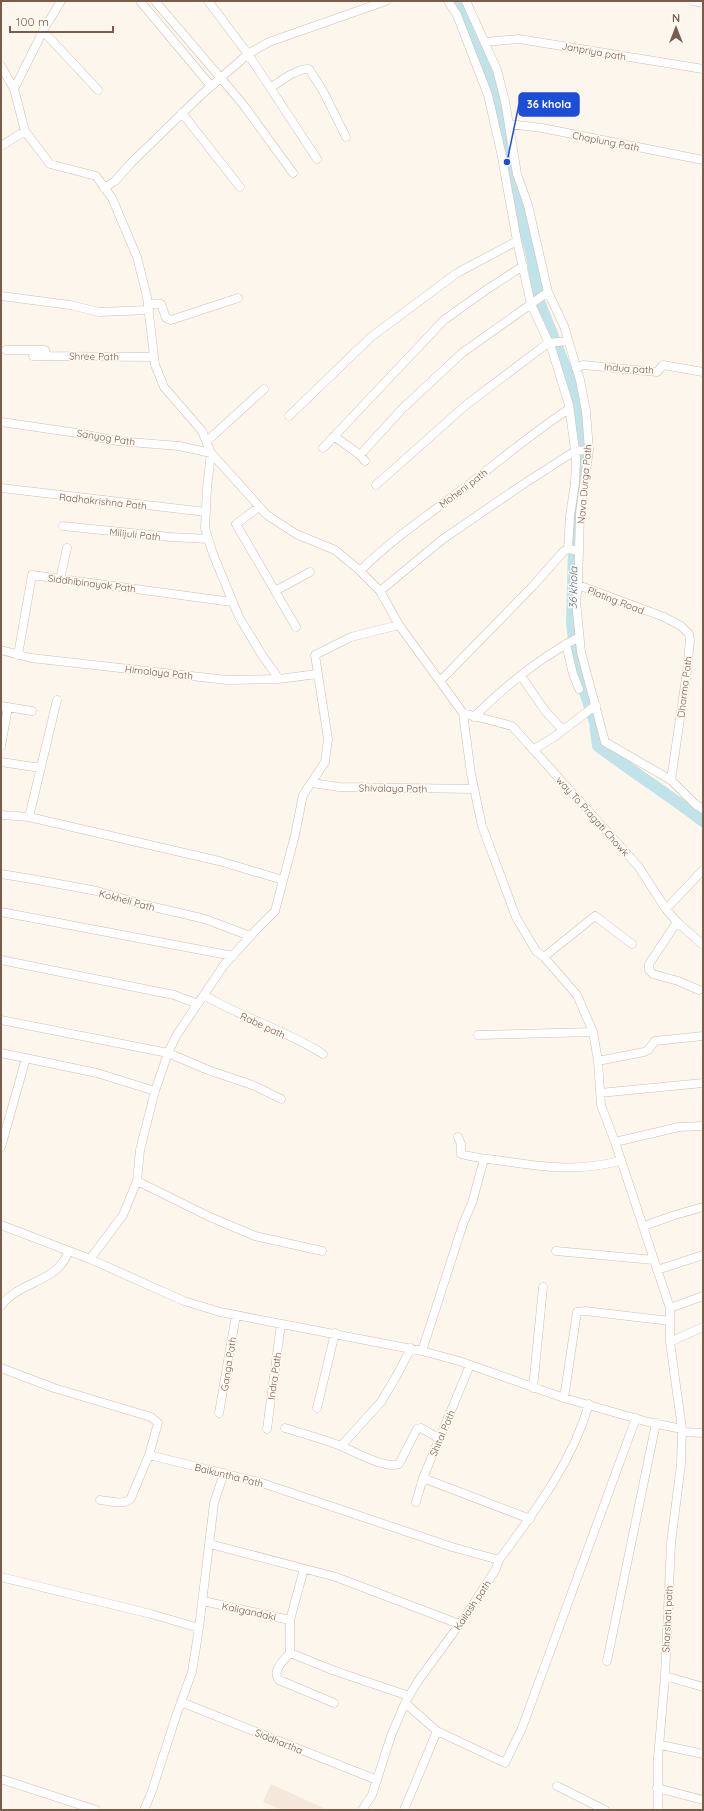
<svg xmlns="http://www.w3.org/2000/svg" width="704" height="1811" viewBox="0 0 704 1811" font-family="Quicksand,sans-serif">
	<rect width="100%" height="100%" fill="#fdf6ec"/>
	<path fill="#f5e8da" d="M271 1784 328 1810H282L263 1802Z"/>
	<g fill="none" stroke-linecap="round" stroke-linejoin="round">
		<path stroke="#bfe3e8" stroke-width="12" d="M455 1 495 84 507 162 532 256 538 292
			M540 304 569 377 578 415 582 461 575 513 572 622 577 668 595 722 598 746C633 772 669 795 703 821"/>
		<g stroke="#d1beb0" stroke-width="9">
			<path id="minor" d="M140 1 211 86
				M155 1 242 103 293 173
				M208 1 248 54 317 159
				M448 1 457 15 488 95 501 152 517 241 531 304 552 350 569 405 576 458 575 483 570 516 568 549
				M466 1 497 70 505 101 517 174 528 205 548 292 564 326 580 380 586 411 589 450 580 513 578 585 576 601 581 652 605 742 671 780 695 804 703 809
				M693 1 703 3
				M43 31 98 90
				M485 42 519 39 703 69
				M1 66 14 89 25 131
				M270 88C281 81 295 69 309 69L323 91 346 137
				M14 89 43 31 61 1
				M182 113 240 187
				M509 124 542 128 703 160
				M1 146 25 131 50 164 96 176 112 198 137 257 147 297 155 365 164 387 202 431 211 453 267 515 296 534 335 550 358 569 380 591 399 625 463 713 471 774 482 826 516 917 536 951 544 957 577 995 593 1032 598 1061 601 1105 615 1142 670 1308V1342L682 1429 681 1464 671 1543 665 1676 658 1758V1810
				M104 188 115 181 131 163 200 96 248 54 269 42 386 1
				M1 296 70 305 99 312 149 310
				M148 304H161L166 318 171 320 238 298
				M6 350H45L47 356
				M33 356 154 357
				M576 368 583 365 657 372 663 365 703 372
				M289 416 371 337 457 273 517 241
				M1 422 77 433 117 441 179 446 211 453 207 488 205 528 213 554 239 617 262 655 279 679
				M334 436 360 455 365 461
				M207 441 264 389
				M323 448 444 320 486 290 523 266
				M360 455 402 409 462 353 548 292
				M376 485 466 405 548 343 568 341
				M1 488 206 512
				M259 507 236 524 296 627
				M63 526 170 537 208 539
				M360 571C394 537 434 511 472 482 504 457 535 431 569 409
				M60 579 67 548
				M578 585 664 617 681 626 689 634 690 640 687 671 671 780
				M275 591 310 572
				M380 591 443 539 522 485 575 451 589 450
				M566 644 573 674 579 689
				M1 650 31 658 227 680 279 679 317 674
				M18 655 32 575 232 602
				M521 676 546 712 563 730
				M440 681 531 588 564 551 568 549 579 551
				M1 706 32 711
				M463 713 512 726 638 866 666 909 677 922 703 945
				M474 717C506 685 541 657 579 637
				M1 746 8 707
				M533 750 554 737 596 705
				M1 762 41 768
				M312 783 339 787 474 789
				M1 815 29 817 219 861 283 880
				M29 817 57 700
				M1 874 32 879 97 891 141 904 205 919 250 936
				M666 909 703 870
				M1 912 233 956
				M677 922 649 964V970L653 974 678 981 699 990
				M544 957 595 916 632 944
				M1 960 174 995 198 1004
				M204 995C242 1018 286 1030 323 1054
				M1 1020 168 1053 208 1070 255 1086 281 1099
				M478 1035 593 1032
				M1 1053 97 1073 155 1091
				M598 1061 644 1052 648 1050 655 1041 703 1036
				M600 1093 703 1083
				M458 1137 461 1144V1154C477 1159 493 1159 510 1162 551 1168 579 1171 620 1161
				M615 1142 679 1127 703 1126
				M1 1147 26 1058
				M137 1181 210 1217 255 1236 322 1251
				M1 1225 90 1259 184 1301 220 1312 422 1351 459 1361 564 1398 648 1422 682 1429 684 1432 703 1433
				M644 1226 675 1215 703 1207
				M556 1251 654 1260
				M90 1259 123 1215 137 1181 140 1150 155 1091 168 1053 176 1036 224 965 257 929 275 911 295 835 303 795 325 762 328 739 315 655 351 637 399 625
				M657 1270 703 1255
				M1 1306C18 1281 58 1283 68 1252
				M670 1308 703 1296
				M670 1342 703 1327
				M422 1351 463 1224 472 1203 484 1159
				M1 1368 54 1388 151 1417 158 1423 149 1455 259 1482 452 1547 499 1560
				M533 1388 543 1287
				M564 1398 577 1312 585 1311 670 1321
				M317 1408 335 1333
				M219 1413 236 1315
				M285 1428C304 1434 323 1439 341 1446 355 1452 385 1469 399 1464L417 1429 421 1428 440 1439
				M267 1429 281 1324
				M341 1446 381 1402 397 1375 411 1348
				M423 1478 530 1519
				M100 1500C110 1501 124 1506 131 1498L149 1455
				M416 1502 423 1478 470 1365
				M210 1544 336 1577 459 1624
				M1 1577 151 1614 199 1628
				M203 1601 290 1620 304 1569
				M290 1620V1653L335 1671 409 1696
				M290 1653C284 1660 271 1671 279 1680L334 1703
				M607 1661 656 1423
				M665 1676 703 1687
				M181 1702 377 1780
				M405 1703 437 1731 505 1763 522 1728 636 1418
				M661 1745 703 1754
				M1 1779 96 1810
				M557 1786 605 1810
				M657 1788 703 1800
				M144 1810 152 1791 176 1716 192 1672 199 1628 214 1503 224 1473
				M362 1810 372 1795 391 1736 405 1703 418 1681 467 1614 496 1569 499 1560C535 1511 572 1463 589 1404
				M404 1810 437 1731"/>
		</g>
		<use href="#minor" stroke="#fff" stroke-width="8"/>
	</g>
	<g text-anchor="middle" stroke-width="3" stroke-linejoin="round" paint-order="stroke">
		<g font-size="10" fill="#7a5c4d" stroke="#fffaf3">
			<text transform="translate(594 51) rotate(10)" y="4">Janpriya path</text>
			<text transform="translate(606 141) rotate(11)" y="4">Chaplung Path</text>
			<text transform="translate(94 356) rotate(1)" y="4">Shree Path</text>
			<text transform="translate(629 368) rotate(4)" y="4">Indua path</text>
			<text transform="translate(106 437) rotate(9)" y="4">Sanyog Path</text>
			<text transform="translate(584 484) rotate(-85)" y="4">Nava Durga Path</text>
			<text transform="translate(463 488) rotate(-37)" y="4">Moheni path</text>
			<text transform="translate(103 501) rotate(6)" y="4">Radhakrishna Path</text>
			<text transform="translate(135 534) rotate(6)" y="4">Milijuli Path</text>
			<text transform="translate(92 583) rotate(7)" y="4">Siddhibinayak Path</text>
			<text transform="translate(616 600) rotate(21)" y="4">Plating Road</text>
			<text transform="translate(159 672) rotate(6)" y="4">Himalaya Path</text>
			<text transform="translate(684 687) rotate(-83)" y="4">Dharma Path</text>
			<text transform="translate(393 788) rotate(1)" y="4">Shivalaya Path</text>
			<text transform="translate(593 816) rotate(48)" y="4">way To Pragati Chowk</text>
			<text transform="translate(127 900) rotate(15)" y="4">Kokheli Path</text>
			<text transform="translate(263 1025) rotate(25)" y="4">Rabe path</text>
			<text transform="translate(228 1364) rotate(-81)" y="4">Ganga Path</text>
			<text transform="translate(274 1376) rotate(-82)" y="4">Indra Path</text>
			<text transform="translate(442 1433) rotate(-67)" y="4">Shital Path</text>
			<text transform="translate(229 1475) rotate(14)" y="4">Baikuntha Path</text>
			<text transform="translate(472 1605) rotate(-56)" y="4">Kailash path</text>
			<text transform="translate(249 1611) rotate(12)" y="4">Kaligandaki</text>
			<text transform="translate(667 1619) rotate(-87)" y="4">Sharshati path</text>
			<text transform="translate(279 1741) rotate(22)" y="4">Siddhartha</text>
		</g>
		<g font-size="11" font-style="italic" fill="#437c86" stroke="#fffaf3">
			<text transform="translate(573 588) rotate(-89)" y="4">36 khola</text>
		</g>
	</g>
	<path fill="none" stroke="#1d4ed8" stroke-width="1.5" d="M507 162L519 104"/>
	<circle fill="#1d4ed8" stroke="#fffaf3" stroke-width="1.5" cx="507" cy="162" r="4"/>
	<rect fill="#1d4ed8" stroke="#1d4ed8" stroke-width="1.5" x="519" y="93" width="60" height="23" rx="4"/>
	<g font-size="11" text-anchor="middle" font-weight="bold" fill="#fff">
		<text x="549" y="108">36 khola</text>
	</g>
	<rect width="704" height="1811" fill="none" stroke="#7a5c4d" stroke-width="4"/>
	<g transform="translate(676 28)" stroke="#fffaf3" stroke-width="3" paint-order="stroke">
	<path d="M0-3L7 15L0 10L-7 15Z" fill="#7a5c4d"/>
	<text y="-6" font-size="11" font-weight="bold" text-anchor="middle" fill="#7a5c4d">N</text>
	</g>
	<path d="M10 26v6h103v-6" fill="none" stroke="#7a5c4d" stroke-width="2"/>
	<text x="16" y="26" font-size="12" fill="#7a5c4d" stroke="#fffaf3" stroke-width="3" paint-order="stroke">100 m</text>
</svg>
